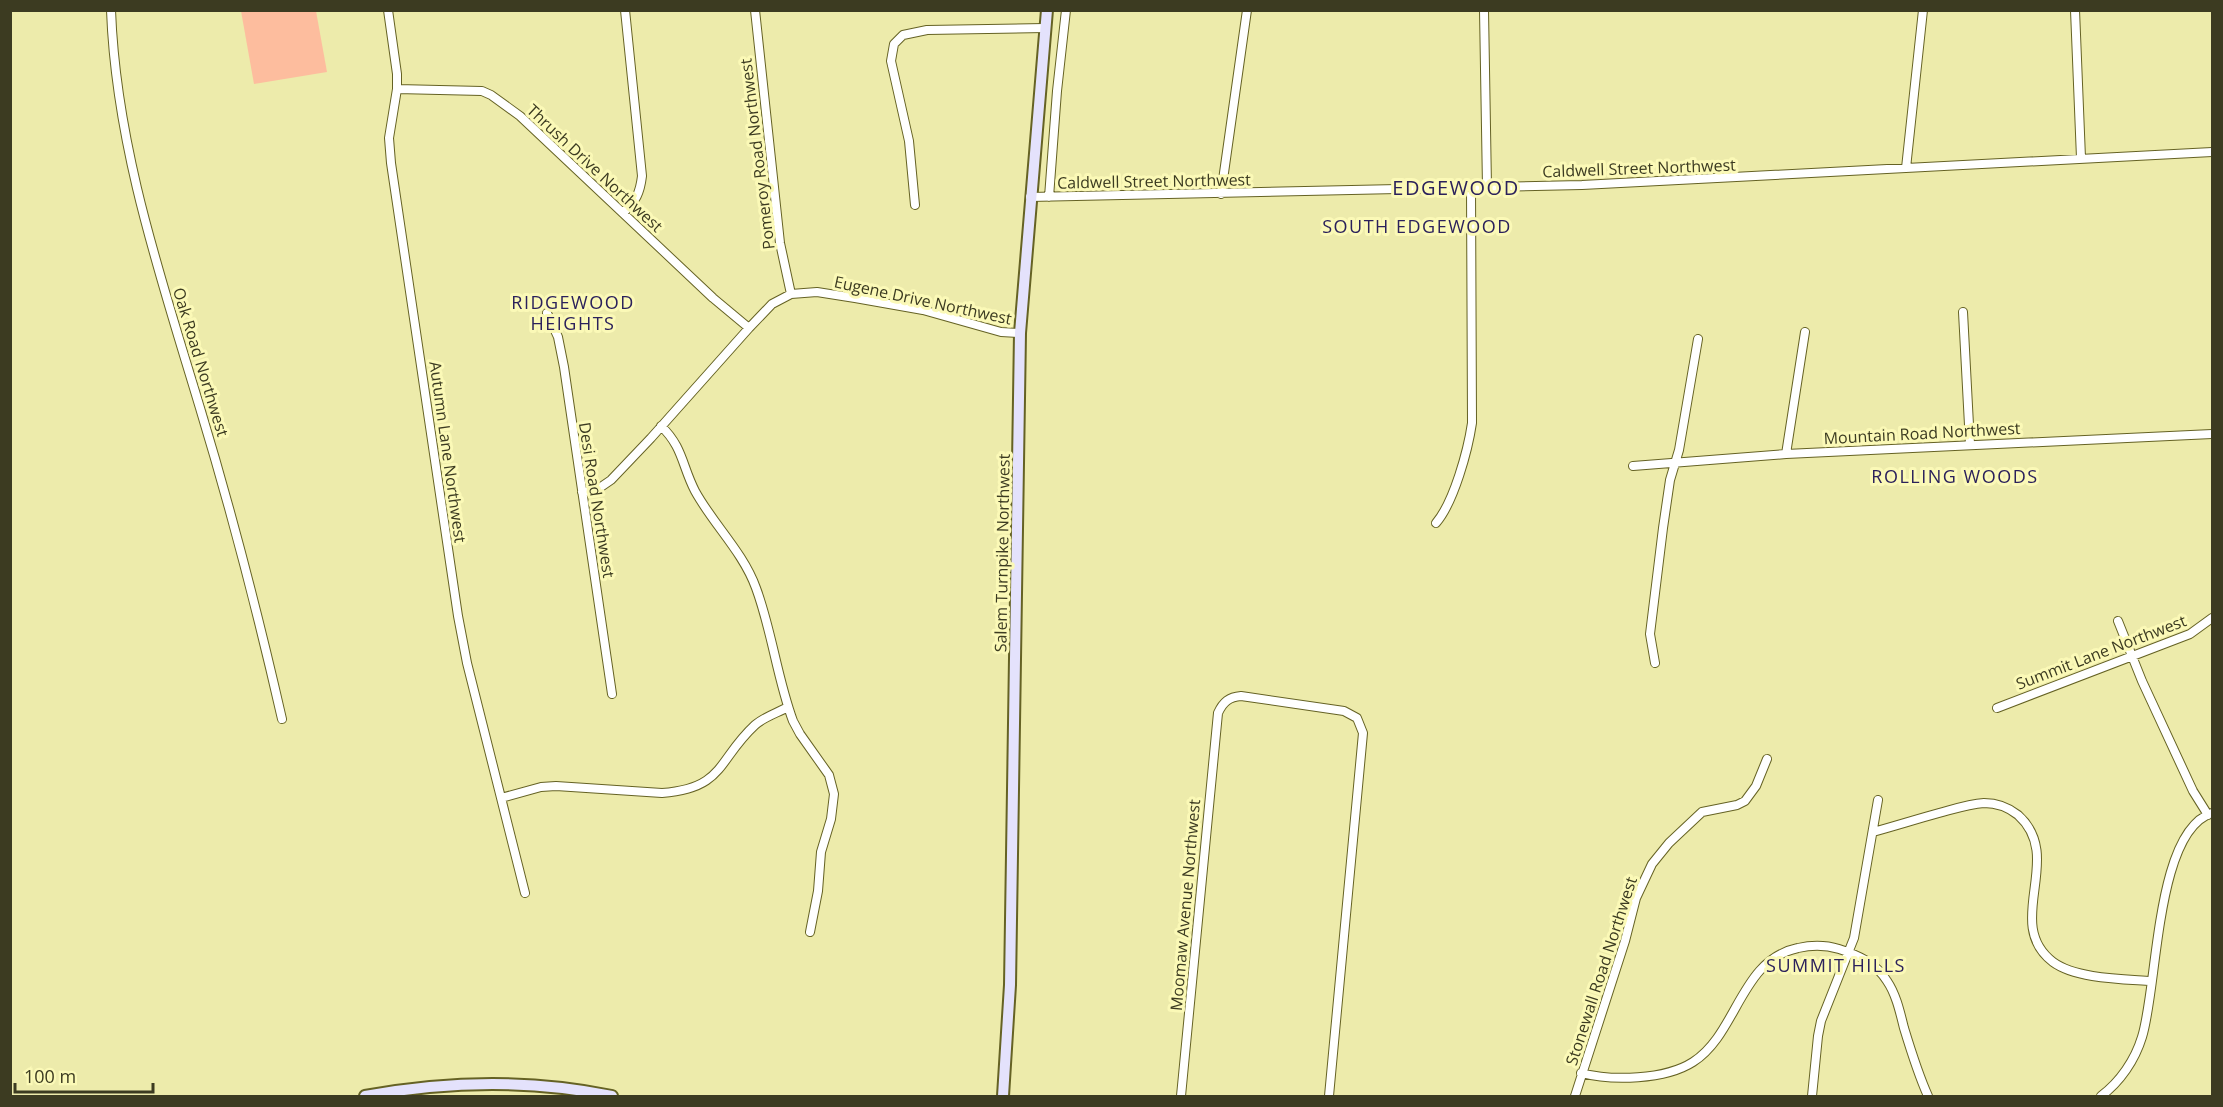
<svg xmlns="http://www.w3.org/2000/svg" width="2223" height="1107" viewBox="0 0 2223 1107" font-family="'Open Sans',sans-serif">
	<rect width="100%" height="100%" fill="#edebab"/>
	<path fill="#fdbd9e" d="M241 11H316L327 72 254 84Z"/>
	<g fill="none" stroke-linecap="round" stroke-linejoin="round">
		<g stroke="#656224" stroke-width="10">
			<path id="street" d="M111 10C116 147 161 278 200 408 231 510 258 614 282 719
				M388 10 397 74V89L389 138 391 163 458 616 467 663 525 893
				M755 10 780 243 791 294
				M1484 10 1487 187
				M2075 10 2081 158
				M397 89 482 91 491 95 520 116 713 298 749 328
				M1906 168 1923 10
				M1221 194 1247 10
				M1030 197 1582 185 2212 152
				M1049 197 1057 91 1066 10
				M915 205 909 141 891 61 894 44 903 35 927 30 1045 28
				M623 213C636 201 640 193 642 176L625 10
				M1963 312 1970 444
				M547 313 558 337 564 367 612 694
				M661 426C683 447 682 466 695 491 713 524 743 552 756 588 772 631 777 678 793 721L800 734 829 775 834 794 831 819 821 852 818 891 810 932
				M1786 454 1805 332
				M1633 466 1786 454 2212 434
				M582 492 595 491 611 480 651 438 749 328 772 304 791 294 817 292 855 298 923 310 1001 332 1020 333
				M1436 523C1454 502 1468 450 1472 423L1471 187
				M2118 621 2142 681 2193 791 2208 815
				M1655 663 1650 634 1663 528 1670 480 1679 450 1698 339
				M1997 708 2190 634 2212 618
				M501 798 541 787 556 786 662 793C725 788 717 760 755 725 764 717 777 713 788 707
				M1873 832C1895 826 1917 819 1939 813 1954 809 1969 804 1984 803 1997 803 2008 807 2018 815 2066 858 2002 923 2053 962 2076 979 2124 979 2151 981
				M1581 1073C1612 1081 1665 1080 1693 1062 1738 1033 1740 960 1798 948 1811 945 1826 945 1839 949 1858 955 1876 963 1887 981 1896 994 1900 1012 1904 1028 1911 1051 1918 1074 1928 1096
				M1181 1096 1218 713C1223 702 1229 697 1241 696L1344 711 1357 718 1363 733 1329 1096
				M1575 1096 1625 941 1636 898 1652 864 1669 843 1702 812 1737 805 1745 801 1756 786 1767 759
				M1812 1096 1818 1036 1821 1021 1854 938 1878 800
				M2101 1096C2120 1082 2135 1060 2142 1037 2158 987 2155 831 2212 813"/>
		</g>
		<g stroke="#656224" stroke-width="14">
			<path id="secondary" d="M365 1096C447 1081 530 1079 612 1096
				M1003 1096 1010 985 1020 333 1047 10"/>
		</g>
		<use href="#street" stroke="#fff" stroke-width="8"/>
		<use href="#secondary" stroke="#e4e2fc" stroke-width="10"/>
	</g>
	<g text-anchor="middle" stroke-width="6" stroke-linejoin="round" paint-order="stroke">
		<g font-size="16" fill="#3c3b21" stroke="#fbf9b7">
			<text transform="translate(757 154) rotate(-97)" y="6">Pomeroy Road Northwest</text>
			<text transform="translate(595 168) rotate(43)" y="6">Thrush Drive Northwest</text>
			<text transform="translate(1639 168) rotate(-2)" y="6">Caldwell Street Northwest</text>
			<text transform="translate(1154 181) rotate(-1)" y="6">Caldwell Street Northwest</text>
			<text transform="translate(923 300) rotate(12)" y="6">Eugene Drive Northwest</text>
			<text transform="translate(201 362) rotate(73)" y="6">Oak Road Northwest</text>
			<text transform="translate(1922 433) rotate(-3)" y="6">Mountain Road Northwest</text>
			<text transform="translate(448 452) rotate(82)" y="6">Autumn Lane Northwest</text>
			<text transform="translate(597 500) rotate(81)" y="6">Desi Road Northwest</text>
			<text transform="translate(1002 553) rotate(-89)" y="6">Salem Turnpike Northwest</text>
			<text transform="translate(2101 652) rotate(-21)" y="6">Summit Lane Northwest</text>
			<text transform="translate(1185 905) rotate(-85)" y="6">Moomaw Avenue Northwest</text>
			<text transform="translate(1601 971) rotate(-72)" y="6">Stonewall Road Northwest</text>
		</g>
		<g font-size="18" letter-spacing="1.5" fill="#2b215b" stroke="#fbf9b7">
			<text x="1417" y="233">SOUTH EDGEWOOD</text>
			<text x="573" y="309">RIDGEWOOD<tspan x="573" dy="21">HEIGHTS</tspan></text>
			<text x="1955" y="483">ROLLING WOODS</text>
			<text x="1836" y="972">SUMMIT HILLS</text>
		</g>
		<g font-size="20" letter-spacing="1.5" fill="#2b215b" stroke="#fbf9b7">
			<text x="1456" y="195">EDGEWOOD</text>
		</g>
	</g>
	<rect width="2223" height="1107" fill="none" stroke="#3c3b21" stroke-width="24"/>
	<path d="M15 1083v9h138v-9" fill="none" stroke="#3c3b21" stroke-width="3"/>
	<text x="24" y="1083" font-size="18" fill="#3c3b21" stroke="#fbf9b7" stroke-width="4.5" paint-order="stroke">100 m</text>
</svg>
